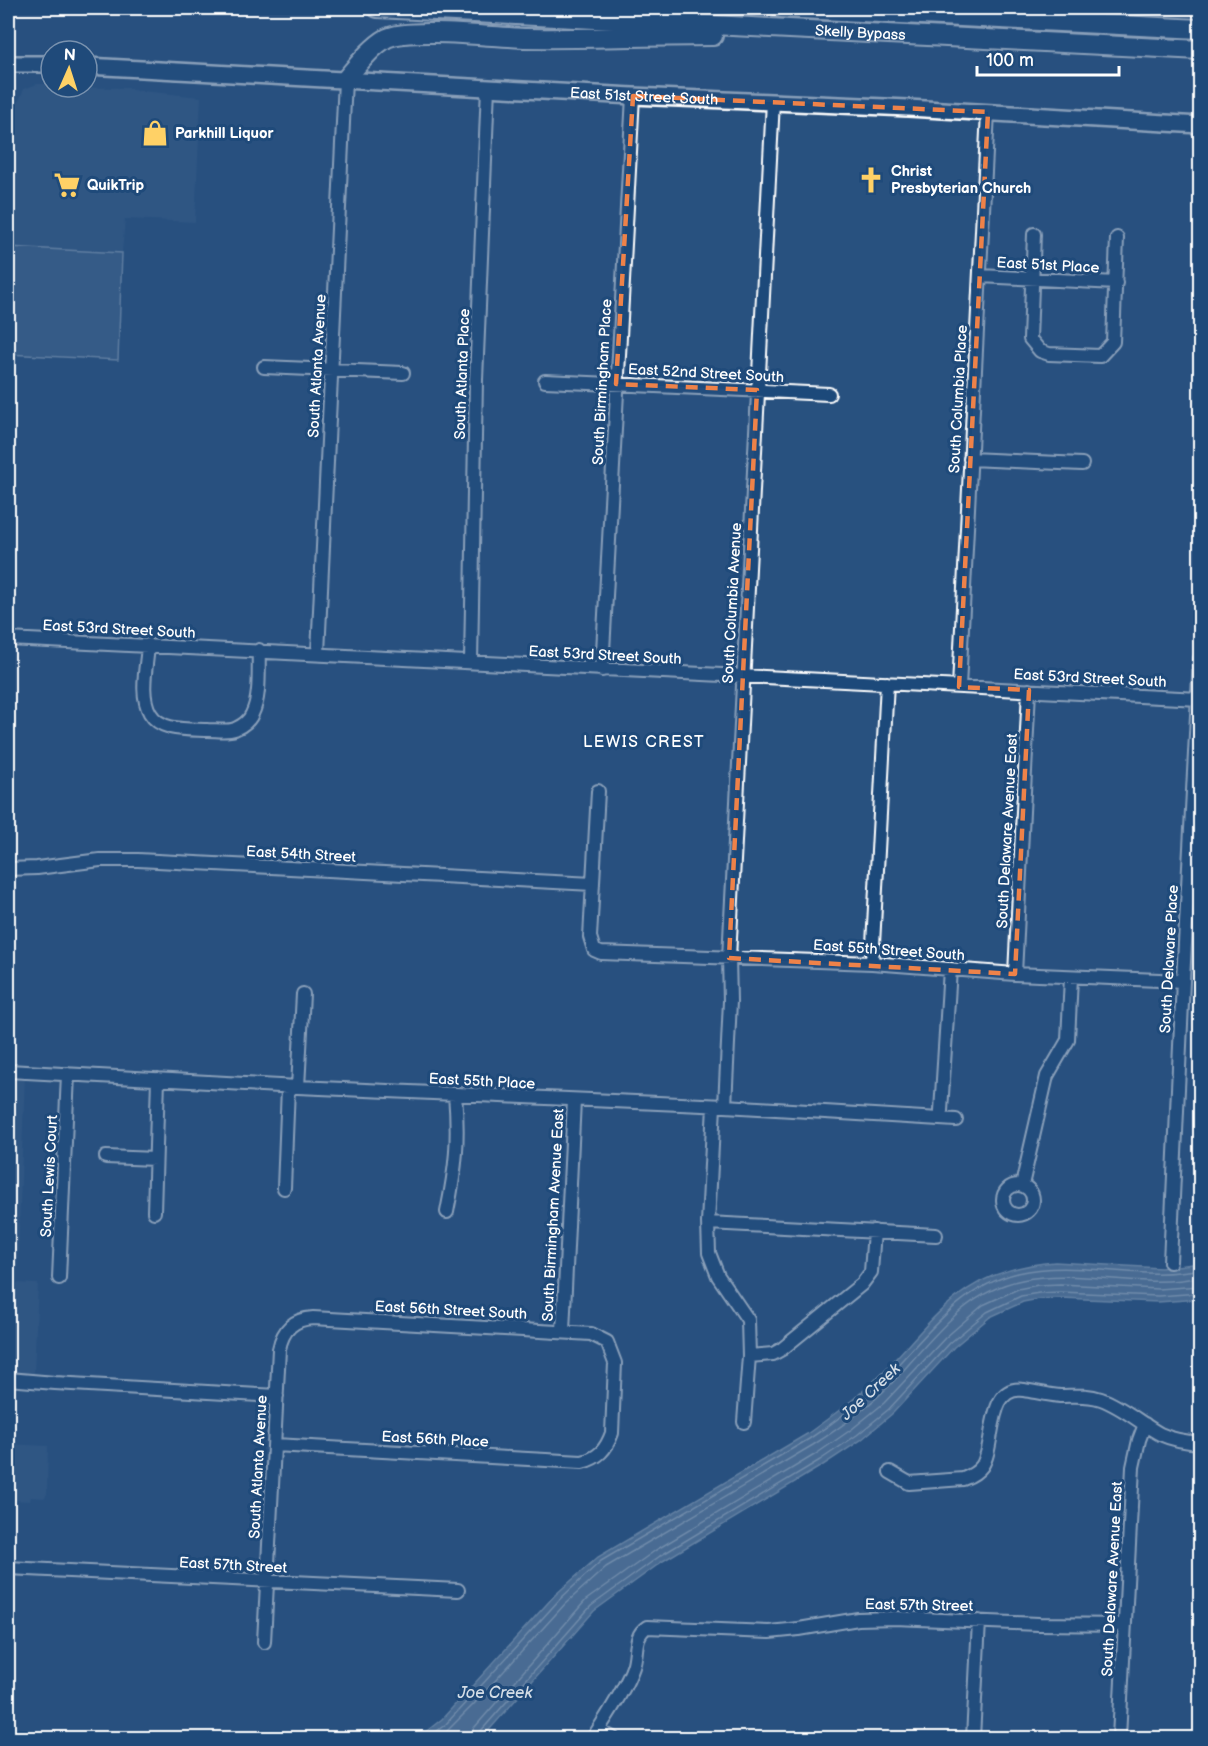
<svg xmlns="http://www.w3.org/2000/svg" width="1208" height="1746" viewBox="0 0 1208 1746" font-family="'Balsamiq Sans',sans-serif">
	<rect width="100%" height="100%" fill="#28517f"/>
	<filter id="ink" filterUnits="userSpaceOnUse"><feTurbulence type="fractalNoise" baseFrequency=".0167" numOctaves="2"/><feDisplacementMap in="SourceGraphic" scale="12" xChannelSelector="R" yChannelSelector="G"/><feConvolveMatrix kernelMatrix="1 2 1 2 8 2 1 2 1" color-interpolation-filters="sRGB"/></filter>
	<g filter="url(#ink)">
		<path fill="#375d88" d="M37 84H51V87L131 88 132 90 201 97 195 222 125 219 122 253 8 247 17 105 24 89Z
			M8 1076 25 1077 17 1283 38 1284 34 1375 8 1374Z
			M8 1444 48 1446 47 1494 44 1498 31 1497 30 1501 8 1500Z"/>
		<path fill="#446890" stroke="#a2b4c8" stroke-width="1.5" d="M8 247 122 253 118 360 8 354Z"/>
		<path fill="#718dab" stroke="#aabbcd" stroke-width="1.5" d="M1055 1262 1161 1268 1200 1263V1299L1158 1302 1060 1298 1039 1299 1023 1302 990 1317 954 1347 893 1413 861 1440 823 1465 663 1561 594 1611 482 1738H418L442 1719 464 1695 555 1595 598 1557 807 1434C832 1416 857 1398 879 1376 939 1315 960 1270 1055 1262Z"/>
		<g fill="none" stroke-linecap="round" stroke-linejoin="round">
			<path stroke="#c6d1dd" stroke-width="1.5" d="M428 1738 446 1724 469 1699 560 1599 601 1561 809 1439C835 1422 859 1404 881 1382 924 1340 956 1288 1018 1273 1078 1259 1140 1282 1200 1269
				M440 1738 474 1704 565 1604 606 1567 813 1445C840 1428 866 1409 889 1386 929 1344 962 1292 1022 1280 1081 1268 1142 1290 1200 1277
				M470 1738 474 1728 586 1600 656 1550 816 1454 852 1429 884 1403 945 1338 983 1305 1018 1289 1038 1285 1060 1284 1158 1289 1200 1286
				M478 1738 480 1732 591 1606 660 1556 820 1460 857 1435 889 1409 950 1343 987 1312 1021 1296 1039 1293 1060 1292 1158 1296 1200 1293"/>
			<g stroke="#fff" stroke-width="16">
				<path id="minor" d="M1034 234 1030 339 1040 351 1049 354 1100 356 1113 342 1117 238
					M980 276 1116 283
					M264 367 403 373
					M545 381 829 394
					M970 459 1082 464
					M8 639 1200 699
					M148 645C147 665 139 694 150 713 161 732 188 729 208 730 217 730 227 732 235 729 242 726 249 721 252 714 261 696 258 670 259 650
					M318 653 345 80
					M471 662 476 380 488 87
					M602 670 633 96
					M959 687 988 112
					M598 791 590 937 594 950 601 953 872 963 1015 974 1183 981
					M8 869 37 868 100 860H138L593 884
					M872 963 887 683
					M1015 974 1029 690
					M8 1071 298 1087 725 1106 956 1120
					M298 1087 303 994
					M714 1106 708 1223 709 1253 718 1276 748 1320 749 1356 744 1422
					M725 1106 730 1001 729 958 773 101
					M941 1111 950 969
					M106 1157 155 1159
					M1003 1200a15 15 0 1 1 30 0a15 15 0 1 1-30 0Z
					M1022 1185 1047 1076 1068 1040 1071 977
					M284 1188 288 1087
					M154 1212 158 1079
					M447 1212C456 1167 459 1140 455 1094
					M708 1223 936 1235
					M1170 1262 1183 981 1200 658
					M59 1278 68 1074
					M563 1331 574 1100
					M749 1356 773 1354 782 1349 862 1284 871 1272 874 1231
					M8 1379 55 1383 277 1396
					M890 1472 909 1483 963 1479C971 1476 977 1473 982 1466 996 1445 986 1384 1024 1390 1036 1392 1048 1395 1060 1396 1074 1396 1087 1394 1101 1399 1123 1407 1140 1423 1160 1434 1173 1440 1187 1442 1200 1443
					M8 1568 458 1590
					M264 1642 279 1349C283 1329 294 1319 313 1318L591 1334 607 1342 615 1363 612 1433C606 1450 598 1458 582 1462L275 1445
					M598 1730 613 1738
					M593 1738C606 1717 625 1690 633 1667 638 1653 633 1636 647 1627L769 1632 799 1629 858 1619 895 1618 1039 1624 1125 1625
					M973 1738 979 1621
					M1119 1738 1133 1467 1139 1440 1145 1424"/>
			</g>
			<g stroke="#fff" stroke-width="20">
				<g id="major">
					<path d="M8 64H51"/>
					<path id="s1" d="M87 66 633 96 908 108 1200 125"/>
				</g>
			</g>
			<g stroke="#fff" stroke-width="22">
				<g id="highway">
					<path id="s2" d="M377 8 1200 50"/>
					<path d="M781 8 1200 29"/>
					<path d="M345 80C357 66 371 47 387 38 409 27 496 37 524 38 587 39 650 36 713 36"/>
				</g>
			</g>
			<use href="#minor" stroke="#1f4a7a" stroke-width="12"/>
			<use href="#major" stroke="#1f4a7a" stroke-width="15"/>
			<use href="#highway" stroke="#1f4a7a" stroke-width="18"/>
		</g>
	</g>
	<path d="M0 0H1208V1746H0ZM633 96 988 112 959 687 1029 690 1015 974 729 958 757 390 616 384Z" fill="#28517f" fill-opacity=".55" fill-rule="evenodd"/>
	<path fill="none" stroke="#ee8249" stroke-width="4.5" stroke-dasharray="12 8" stroke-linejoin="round" d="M633 96 988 112 959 687 1029 690 1015 974 729 958 757 390 616 384Z"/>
	<defs>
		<g id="shop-bare" transform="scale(2.07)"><path d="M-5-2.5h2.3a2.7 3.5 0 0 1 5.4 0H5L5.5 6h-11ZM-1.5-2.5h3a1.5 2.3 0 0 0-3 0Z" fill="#ffd166" stroke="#1f4a7a" stroke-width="2.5" paint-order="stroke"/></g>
		<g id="church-bare" transform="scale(2.07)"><path d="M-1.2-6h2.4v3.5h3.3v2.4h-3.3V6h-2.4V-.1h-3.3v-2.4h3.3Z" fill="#ffd166" stroke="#1f4a7a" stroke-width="2.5" paint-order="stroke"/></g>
		<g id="supermarket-bare" transform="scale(2.07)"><path d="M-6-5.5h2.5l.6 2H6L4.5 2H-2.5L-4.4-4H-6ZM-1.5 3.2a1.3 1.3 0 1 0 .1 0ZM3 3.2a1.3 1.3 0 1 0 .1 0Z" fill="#ffd166" stroke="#1f4a7a" stroke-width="2.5" paint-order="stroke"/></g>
	</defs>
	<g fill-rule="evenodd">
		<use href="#shop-bare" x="155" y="133"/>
		<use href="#church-bare" x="871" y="180"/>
		<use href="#supermarket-bare" x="67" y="185"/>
	</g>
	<g text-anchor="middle" stroke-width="6" stroke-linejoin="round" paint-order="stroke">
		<g font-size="15" fill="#fff" stroke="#1f4a7a">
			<text dy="5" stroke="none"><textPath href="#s2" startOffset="484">Skelly Bypass</textPath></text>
			<text dy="5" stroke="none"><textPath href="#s1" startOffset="558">East 51st Street South</textPath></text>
			<text transform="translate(1048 265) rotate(3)" y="5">East 51st Place</text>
			<text transform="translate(317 366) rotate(-87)" y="5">South Atlanta Avenue</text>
			<text transform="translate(706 373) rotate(3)" y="5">East 52nd Street South</text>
			<text transform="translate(462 374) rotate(-88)" y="5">South Atlanta Place</text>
			<text transform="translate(602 382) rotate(-87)" y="5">South Birmingham Place</text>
			<text transform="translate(958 399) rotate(-87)" y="5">South Columbia Place</text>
			<text transform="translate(732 603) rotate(-87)" y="5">South Columbia Avenue</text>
			<text transform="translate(119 629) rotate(3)" y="5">East 53rd Street South</text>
			<text transform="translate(605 655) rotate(3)" y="5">East 53rd Street South</text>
			<text transform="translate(1090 678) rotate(3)" y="5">East 53rd Street South</text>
			<text transform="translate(1007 831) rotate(-87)" y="5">South Delaware Avenue East</text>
			<text transform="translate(301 854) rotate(3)" y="5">East 54th Street</text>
			<text transform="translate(889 950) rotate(4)" y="5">East 55th Street South</text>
			<text transform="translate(1169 959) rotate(-87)" y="5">South Delaware Place</text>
			<text transform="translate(482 1081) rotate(3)" y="5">East 55th Place</text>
			<text transform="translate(49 1176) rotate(-87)" y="5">South Lewis Court</text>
			<text transform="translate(553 1215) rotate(-87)" y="5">South Birmingham Avenue East</text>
			<text transform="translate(451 1310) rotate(3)" y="5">East 56th Street South</text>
			<text transform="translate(435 1439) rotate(3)" y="5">East 56th Place</text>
			<text transform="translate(258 1467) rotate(-87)" y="5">South Atlanta Avenue</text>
			<text transform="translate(233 1565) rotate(3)" y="5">East 57th Street</text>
			<text transform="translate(1112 1579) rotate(-87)" y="5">South Delaware Avenue East</text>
			<text transform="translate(919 1605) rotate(1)" y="5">East 57th Street</text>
		</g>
		<g font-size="15" font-weight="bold" fill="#fff" stroke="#1f4a7a" text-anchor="start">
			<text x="175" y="138">Parkhill Liquor</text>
			<text x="891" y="176">Christ<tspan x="891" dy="17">Presbyterian Church</tspan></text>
			<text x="87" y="190">QuikTrip</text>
		</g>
		<g font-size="16" letter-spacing="1.5" fill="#fff" stroke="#1f4a7a">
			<text x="644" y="747">LEWIS CREST</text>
		</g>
		<g font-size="16" font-style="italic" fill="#d4dde6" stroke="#1f4a7a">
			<text transform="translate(870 1391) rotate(-43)" y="6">Joe Creek</text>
			<text x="495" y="1698">Joe Creek</text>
		</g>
	</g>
	<rect width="1208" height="1746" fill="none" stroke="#1f4a7a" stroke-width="30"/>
	<rect x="15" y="15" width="1178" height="1716" fill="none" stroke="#fff" stroke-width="2" filter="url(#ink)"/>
	<g transform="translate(69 69) rotate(3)"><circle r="28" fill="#1f4a7a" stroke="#7992af" stroke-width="1.5"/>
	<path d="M0-4.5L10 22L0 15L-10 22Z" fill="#ffd166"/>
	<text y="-9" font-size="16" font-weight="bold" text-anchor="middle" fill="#ffffff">N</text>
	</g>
	<path d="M977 66v9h142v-9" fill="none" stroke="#ffffff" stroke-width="3"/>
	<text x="986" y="66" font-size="18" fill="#ffffff" stroke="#1f4a7a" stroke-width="4.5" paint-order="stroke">100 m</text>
</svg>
